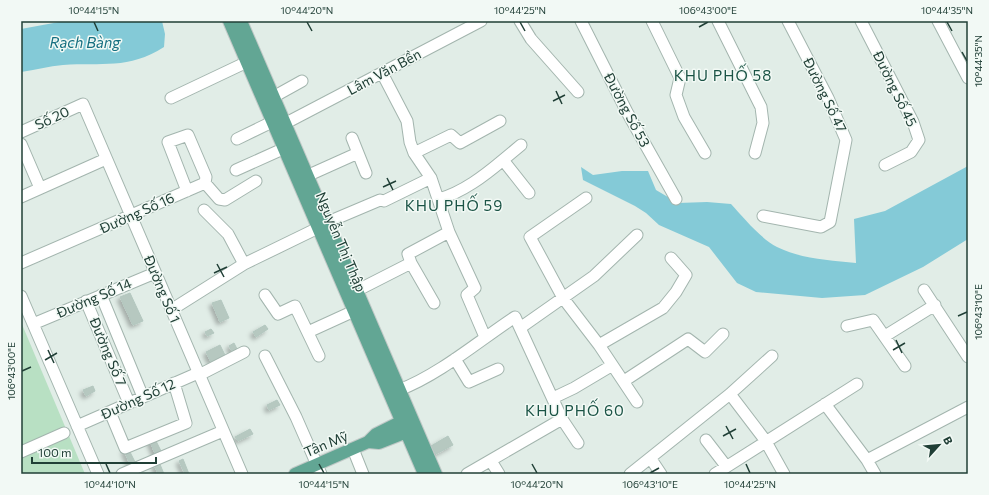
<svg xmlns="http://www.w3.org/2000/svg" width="989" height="495" viewBox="0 0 989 495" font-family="Commissioner,sans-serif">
	<defs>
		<filter id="shadow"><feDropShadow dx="-3" dy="3" stdDeviation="2" flood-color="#0004"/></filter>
	</defs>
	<rect width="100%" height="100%" fill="#e1ede7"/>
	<path fill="#b8e0c3" d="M21 322 85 474H21Z"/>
	<path fill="#84cad7" d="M83 21H162L165 34 164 47C128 70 102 62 63 65 49 66 35 70 21 72V29L59 22Z
		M968 166V239L923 267 865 295 822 298 756 292 737 283 709 247 659 225 646 213 635 206 583 180 581 167 593 175 622 171H648L656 190 678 203 707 202 731 204C743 217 761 239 777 247 801 259 829 260 856 263L854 219 885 211Z"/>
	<path fill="#b6c8c0" stroke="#b3c7bf" filter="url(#shadow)" d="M130 293 143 321 133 325 120 297Z
		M221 300 229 318 220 322 212 303Z
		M265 325 268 329 256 337 253 332Z
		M211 329 214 333 207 336 205 332Z
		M234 343 238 351 233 353 229 346Z
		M220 345 225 355 211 362 206 352Z
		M93 386 95 391 86 396 83 390Z
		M277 400 280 405 269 410 267 405Z
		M250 429 253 434 238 441 235 437Z
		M448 436 453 445 436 454 431 446Z
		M154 437 162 453 156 456 149 439Z
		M128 448 136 464 131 467 124 450Z
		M183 459 189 474H185L179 461Z
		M159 462 164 474H158L154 464Z"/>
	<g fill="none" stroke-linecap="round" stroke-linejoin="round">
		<g stroke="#a3b5ae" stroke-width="13">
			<path id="minor" d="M520 21 531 39 578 92
				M581 21 627 112 676 199
				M652 21 680 78 676 95 684 117 705 153
				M718 21 761 107 763 123 755 153
				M861 21 913 122 919 140 911 152 885 165
				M938 21 968 78
				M382 73 407 121 410 142 414 153 431 178 449 232 475 288 467 295 485 337
				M275 96 302 81
				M171 98 247 62
				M286 123 481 21
				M21 132 83 104 242 474
				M352 138 366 173
				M237 139 274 121
				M21 144 40 188
				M414 153 451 135 460 143 500 121
				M503 160 521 145
				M236 170 285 148
				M309 175 358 153
				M205 183 219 199 225 200 256 181
				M21 197 106 159
				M586 198 530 237 563 298 599 345 637 402
				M439 199C463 192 484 176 503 160L529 193
				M204 210 228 234 244 264
				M763 216 821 227 830 222 846 140 828 98 788 21
				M328 222 380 200 384 201 431 178
				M21 263 205 183 206 177 188 135 168 142 187 191
				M358 290 411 263
				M924 290 968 357
				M101 295 143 397
				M265 295 278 314 295 306 319 356
				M21 296 98 474
				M86 301 129 403
				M434 303 411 263 408 254 449 232
				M171 310 244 264 318 228
				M33 324 155 273
				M847 326 873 320 905 366
				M520 328 562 419 578 443
				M308 332 354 311
				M885 336 935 305
				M599 345 663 308 676 292 686 275 671 258
				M265 356 296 417 321 474
				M455 359 469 382 498 369
				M199 375 244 352
				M624 381 688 339 705 352 723 334
				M399 390C439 375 480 340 515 317L520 328 594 276 637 235
				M730 394 765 440 784 474
				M553 398 574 388 611 366
				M825 404 867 460 875 474
				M110 412 125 448 186 423 174 383
				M77 426 198 373
				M706 440 726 466
				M353 449 363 474
				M21 452 64 433
				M651 459 661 474
				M867 460 968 407
				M491 461 499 474
				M122 474 223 431
				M467 474 562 419
				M630 474 730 394 772 356
				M715 474 857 384"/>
		</g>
		<g stroke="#c1c9c7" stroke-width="14">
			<path id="major" d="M229 21 424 474
				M241 21 436 474
				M368 442 379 443 412 430
				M295 474 368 442 376 434 408 418"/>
		</g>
		<use href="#minor" stroke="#fff" stroke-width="11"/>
		<use href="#major" stroke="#62a694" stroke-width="12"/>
	</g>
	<path fill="none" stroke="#203f36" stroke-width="1.5" d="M94 22 98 31M307 22 312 31M520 22 525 31M947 22 952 31M699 27 708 22M962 52 967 61M556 91 562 104M553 101 565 95M387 178 393 190M383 187 396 181M217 264 224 277M214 273 227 267M958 316 967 312M896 340 902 353M48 350 54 363M893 350 905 343M45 360 57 353M22 371 31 367M726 426 733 439M723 436 736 429M106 464 110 473M319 464 324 473M532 464 537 473M746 464 750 473M650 473 659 468"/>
	<g text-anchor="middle" stroke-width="3" stroke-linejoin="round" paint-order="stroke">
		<g font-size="14" fill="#203f36" stroke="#f2f9f5">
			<text transform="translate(384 72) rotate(-28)" y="5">Lâm Văn Bền</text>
			<text transform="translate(895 89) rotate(64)" y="5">Đường Số 45</text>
			<text transform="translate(825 95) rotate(64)" y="5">Đường Số 47</text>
			<text transform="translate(627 110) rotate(62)" y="5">Đường Số 53</text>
			<text transform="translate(52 118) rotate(-25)" y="5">Số 20</text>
			<text transform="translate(137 213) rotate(-24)" y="5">Đường Số 16</text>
			<text transform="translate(341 242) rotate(67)" y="5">Nguyễn Thị Thập</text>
			<text transform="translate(162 289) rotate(67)" y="5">Đường Số 1</text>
			<text transform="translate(94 298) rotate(-23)" y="5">Đường Số 14</text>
			<text transform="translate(108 352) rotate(67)" y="5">Đường Số 7</text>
			<text transform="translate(138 399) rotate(-24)" y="5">Đường Số 12</text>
			<text transform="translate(326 444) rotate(-23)" y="5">Tân Mỹ</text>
		</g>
		<g font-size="15" font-style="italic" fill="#156f80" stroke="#f2f9f5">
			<text x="85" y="48">Rạch Bàng</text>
		</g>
		<g font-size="15" letter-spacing="1" fill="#1a5345" stroke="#f2f9f5">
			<text x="723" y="81">KHU PHỐ 58</text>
			<text x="454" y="211">KHU PHỐ 59</text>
			<text x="575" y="416">KHU PHỐ 60</text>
		</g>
	</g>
	<rect width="989" height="495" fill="none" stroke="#f2f9f5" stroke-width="44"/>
	<g transform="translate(939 445) rotate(63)" stroke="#f2f9f5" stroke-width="3" paint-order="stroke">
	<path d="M0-3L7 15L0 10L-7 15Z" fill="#203f36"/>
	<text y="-6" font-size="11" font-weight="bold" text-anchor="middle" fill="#203f36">B</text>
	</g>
	<path d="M32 457v6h124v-6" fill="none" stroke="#203f36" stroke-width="2"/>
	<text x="38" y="457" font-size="12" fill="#203f36" stroke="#f2f9f5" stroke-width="3" paint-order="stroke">100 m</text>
	<rect x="22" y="22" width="945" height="451" fill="none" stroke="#203f36" stroke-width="1.5"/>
	<g font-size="10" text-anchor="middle" fill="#203f36">
		<text x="94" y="14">10°44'15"N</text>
		<text x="307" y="14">10°44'20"N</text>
		<text x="520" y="14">10°44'25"N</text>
		<text x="708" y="14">106°43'00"E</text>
		<text x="947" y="14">10°44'35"N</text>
		<text transform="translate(978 61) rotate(-90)" y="4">10°44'35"N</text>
		<text transform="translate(978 312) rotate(-90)" y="4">106°43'10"E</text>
		<text transform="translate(11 371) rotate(-90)" y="4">106°43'00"E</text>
		<text x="110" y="488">10°44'10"N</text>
		<text x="324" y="488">10°44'15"N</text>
		<text x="537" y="488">10°44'20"N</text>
		<text x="650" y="488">106°43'10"E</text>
		<text x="750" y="488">10°44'25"N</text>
	</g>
</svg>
